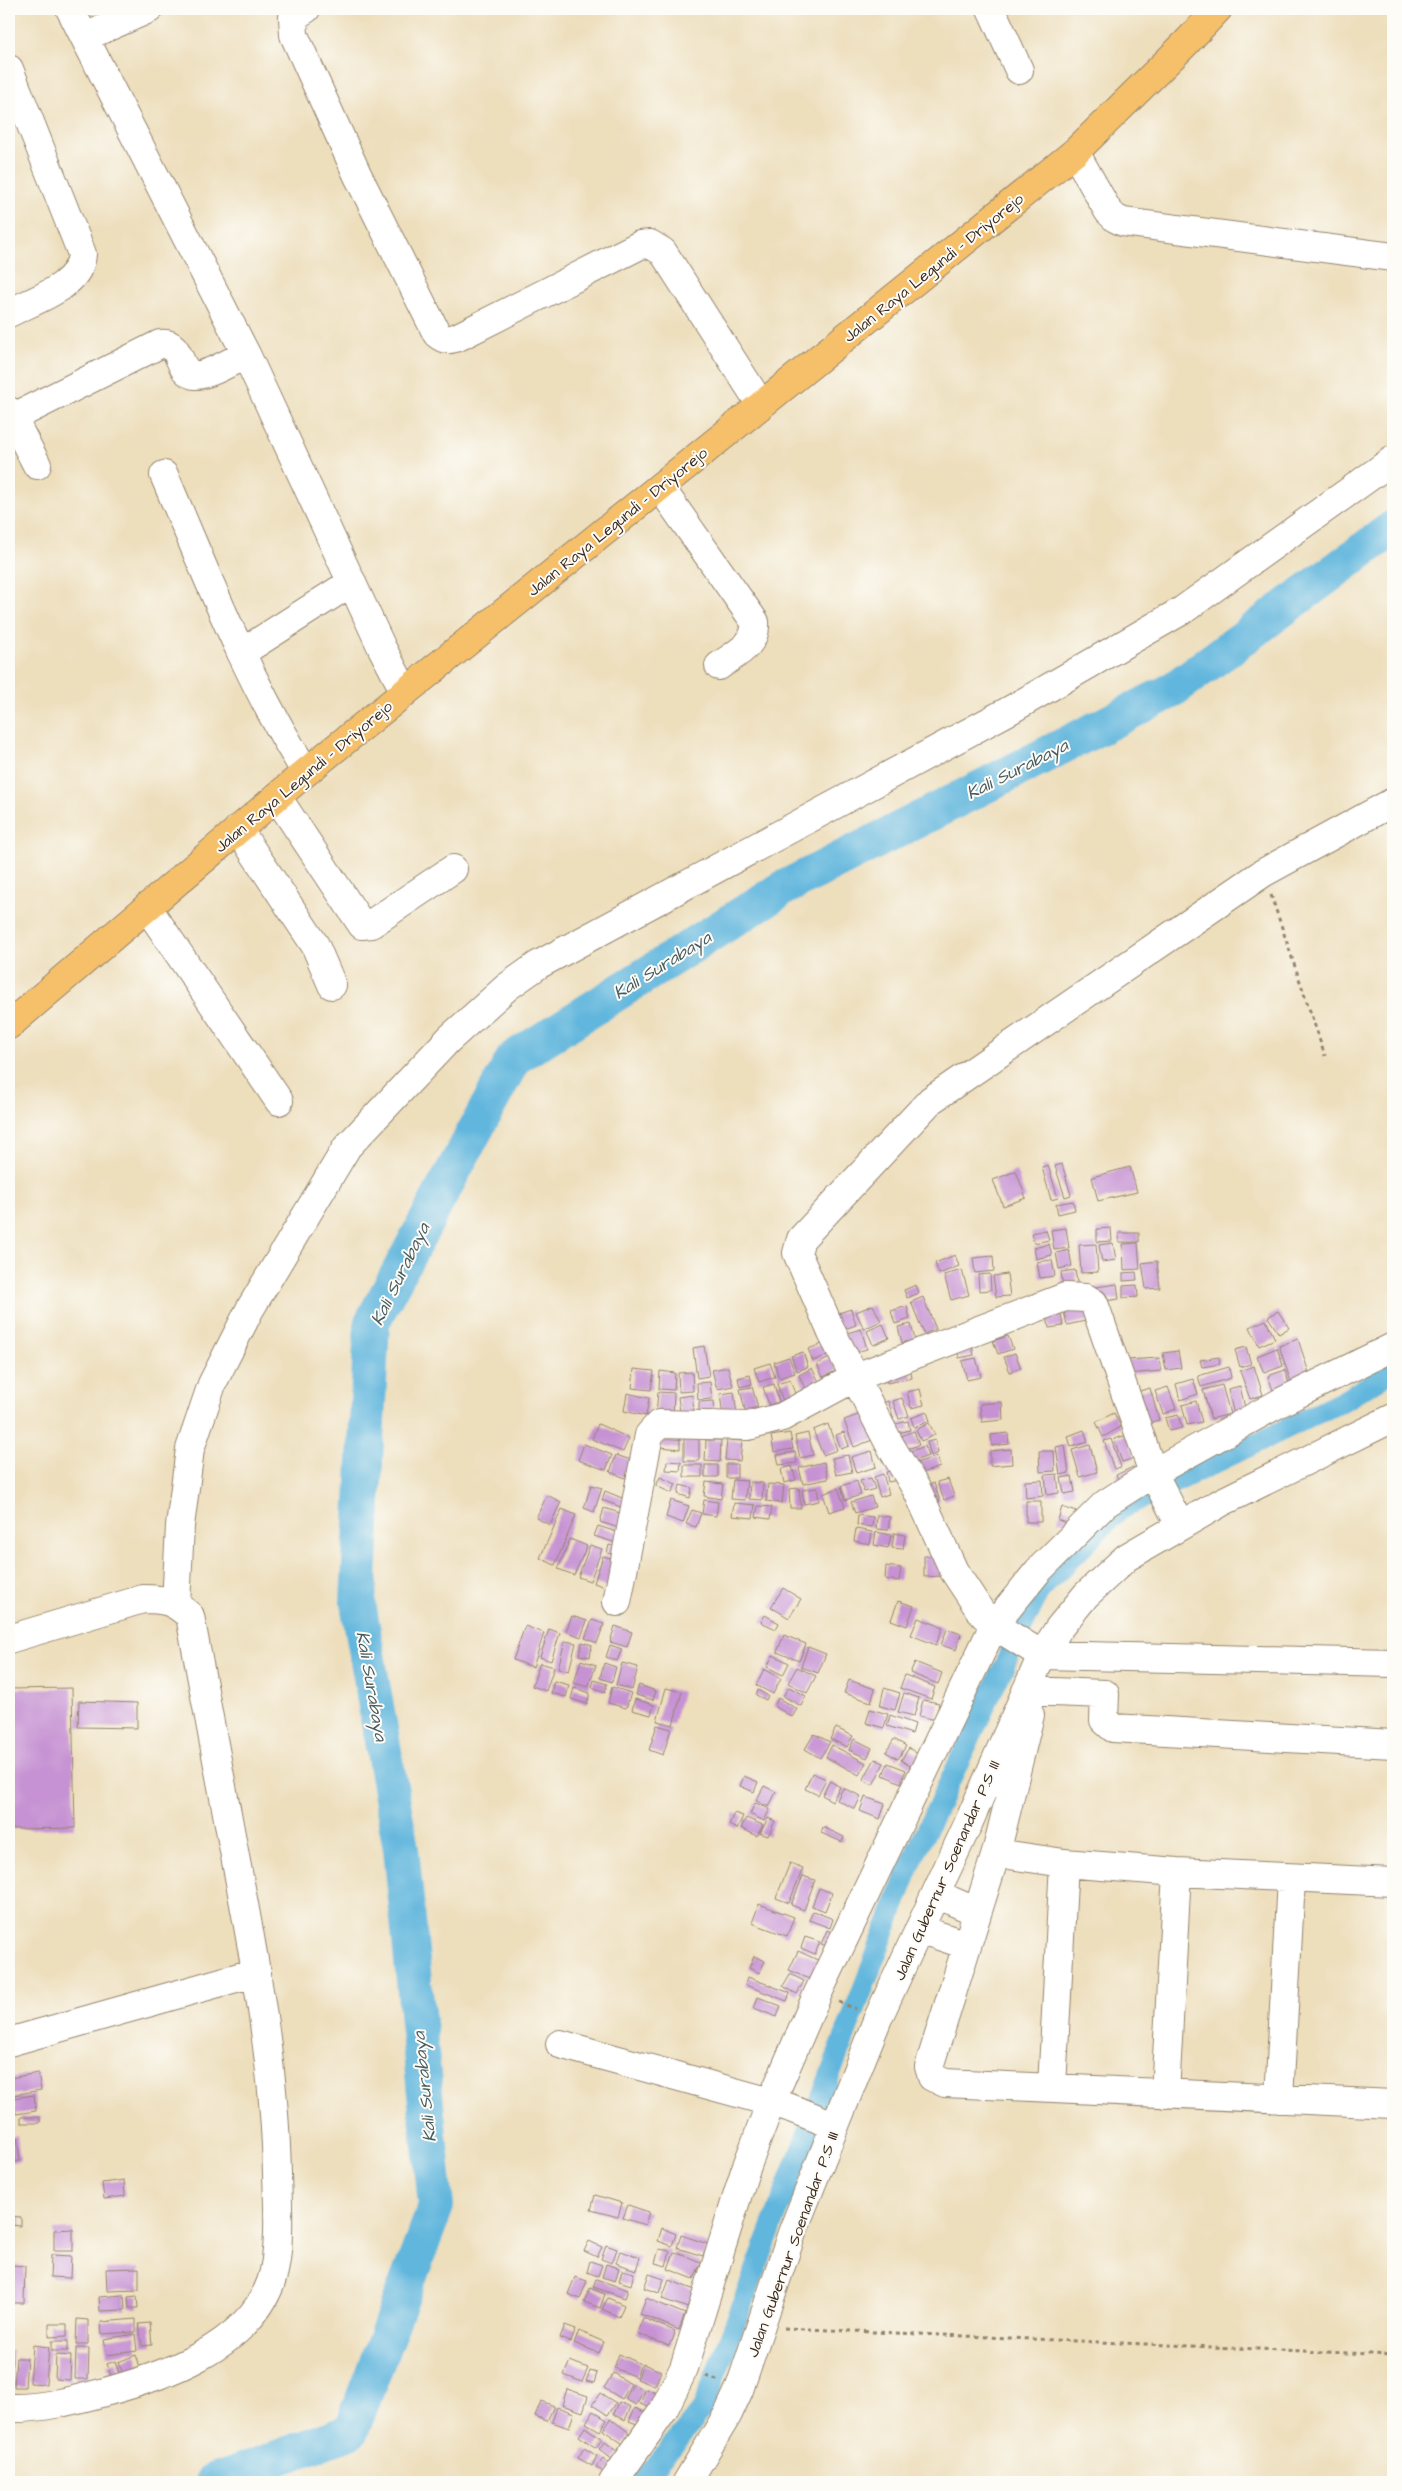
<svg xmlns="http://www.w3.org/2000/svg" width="1402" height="2491" viewBox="0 0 1402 2491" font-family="'Architects Daughter',sans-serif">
	<rect width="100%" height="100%" fill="#fdfcf7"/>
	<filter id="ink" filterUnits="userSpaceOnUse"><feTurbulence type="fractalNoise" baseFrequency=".02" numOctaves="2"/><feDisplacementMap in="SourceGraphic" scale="10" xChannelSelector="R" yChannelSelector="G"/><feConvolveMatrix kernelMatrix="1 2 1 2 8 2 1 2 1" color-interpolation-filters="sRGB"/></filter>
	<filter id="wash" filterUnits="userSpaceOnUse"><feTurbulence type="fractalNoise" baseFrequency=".0096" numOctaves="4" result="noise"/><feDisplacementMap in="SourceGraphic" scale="20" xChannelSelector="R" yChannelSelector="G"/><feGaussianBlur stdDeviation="1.12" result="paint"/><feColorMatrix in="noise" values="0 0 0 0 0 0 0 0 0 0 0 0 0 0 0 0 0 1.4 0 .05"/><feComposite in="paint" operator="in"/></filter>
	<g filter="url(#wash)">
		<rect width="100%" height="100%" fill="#eddebc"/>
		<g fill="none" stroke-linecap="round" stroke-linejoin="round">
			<path stroke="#61b6dd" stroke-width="21" d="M642 2482 702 2410 911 1863 1040 1590 1120 1509 1341 1402 1393 1371"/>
			<path stroke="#61b6dd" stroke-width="36" d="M212 2482 351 2431 436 2206 401 1849 358 1603 372 1322 514 1058 782 889 1171 691 1393 528"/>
		</g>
		<g id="blocks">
			<path fill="#c692d3" d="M1062 1164 1071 1195 1065 1197 1055 1166Z
				M1048 1165 1058 1198 1051 1200 1042 1167Z
				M1130 1167 1137 1192 1098 1201 1092 1177Z
				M1016 1171 1026 1198 1003 1206 993 1180Z
				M1073 1201 1075 1210 1058 1214 1056 1204Z
				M1066 1228 1069 1248 1054 1250 1051 1230Z
				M1111 1228 1112 1241 1097 1242V1229Z
				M1046 1230 1049 1240 1034 1243 1031 1233Z
				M1119 1233H1139V1242H1119Z
				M1113 1243 1116 1260 1102 1262 1099 1245Z
				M1138 1243 1140 1269 1124 1270 1123 1244Z
				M1049 1244 1052 1255 1036 1259 1034 1248Z
				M1096 1244 1098 1272 1081 1273 1079 1245Z
				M1069 1250 1072 1266 1059 1269 1056 1253Z
				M955 1255 959 1266 939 1274 935 1263Z
				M993 1256 994 1271 975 1273 973 1258Z
				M1052 1260 1055 1276 1040 1278 1037 1262Z
				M1157 1261 1160 1288 1146 1289 1142 1263Z
				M962 1270 969 1295 951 1300 944 1275Z
				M1075 1270 1078 1288 1063 1289 1061 1272Z
				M1136 1272 1137 1280 1123 1281V1273Z
				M990 1274 991 1290 979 1291 978 1275Z
				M1007 1274 1010 1296 996 1297 993 1276Z
				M1117 1284 1119 1299 1097 1302 1096 1287Z
				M916 1285 919 1293 907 1298 904 1290Z
				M1137 1285 1138 1297 1123 1298V1286Z
				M923 1297 936 1329 924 1334 911 1302Z
				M1086 1302 1090 1320 1067 1325 1063 1307Z
				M873 1305 881 1321 864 1329 856 1312Z
				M907 1306 910 1319 895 1324 891 1311Z
				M1060 1308 1063 1326 1049 1328 1046 1310Z
				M851 1309 856 1325 836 1332 830 1316Z
				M1278 1311 1289 1328 1279 1334 1268 1317Z
				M1266 1320 1275 1339 1259 1346 1250 1327Z
				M883 1324 889 1338 873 1345 867 1331Z
				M911 1324 915 1340 902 1343 898 1327Z
				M861 1329 867 1349 845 1355 840 1335Z
				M1008 1336 1013 1349 998 1354 993 1341Z
				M1298 1339 1310 1376 1291 1382 1279 1346Z
				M971 1341 974 1355 959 1358 956 1345Z
				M825 1343 830 1354 813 1361 808 1349Z
				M704 1346 709 1376 697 1378 693 1348Z
				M1246 1347 1251 1364 1240 1367 1235 1350Z
				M1277 1348 1283 1366 1264 1373 1257 1356Z
				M1178 1351 1181 1368 1166 1370 1163 1353Z
				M803 1352 808 1367 797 1371 791 1356Z
				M1015 1353 1021 1368 1010 1372 1004 1357Z
				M789 1357 795 1373 779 1378 774 1362Z
				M832 1357 838 1370 823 1377 817 1364Z
				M1219 1357 1220 1364 1202 1367 1200 1360Z
				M976 1358 981 1377 967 1380 962 1361Z
				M1159 1358 1161 1371 1128 1374 1127 1360Z
				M770 1363 775 1377 759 1382 754 1368Z
				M910 1365 912 1378 887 1383 885 1371Z
				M1254 1366 1263 1395 1250 1399 1240 1371Z
				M728 1367 733 1386 717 1389 712 1370Z
				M1229 1367 1231 1378 1201 1387 1198 1376Z
				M812 1368 820 1384 806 1391 799 1375Z
				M634 1369 654 1371 651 1390 632 1388Z
				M1285 1370 1290 1387 1274 1393 1268 1376Z
				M660 1371 675 1373 674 1390 659 1389Z
				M692 1372 693 1391 679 1392 678 1373Z
				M750 1375 752 1384 740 1387 738 1378Z
				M1193 1379 1198 1394 1180 1400 1176 1384Z
				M790 1380 796 1396 783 1401 777 1384Z
				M710 1382 712 1399 698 1400 697 1383Z
				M774 1384 779 1402 769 1405 763 1387Z
				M1222 1385 1230 1414 1211 1419 1203 1390Z
				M1240 1386 1246 1412 1234 1415 1228 1389Z
				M752 1387 758 1407 745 1410 740 1389Z
				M1168 1387 1176 1409 1163 1414 1155 1391Z
				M1150 1388 1159 1420 1145 1424 1136 1392Z
				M920 1389 924 1405 911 1408 907 1392Z
				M658 1392 674 1393 673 1417 656 1416Z
				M734 1392 737 1415 723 1417 720 1394Z
				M627 1393 649 1398 646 1416 624 1411Z
				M692 1395 695 1418 681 1420 678 1397Z
				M902 1398 909 1416 899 1419 893 1401Z
				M714 1401 715 1415 699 1416V1402Z
				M888 1401 894 1419 886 1421 881 1404Z
				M1196 1401 1202 1422 1187 1425 1182 1405Z
				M1002 1402 1003 1420 982 1422 980 1404Z
				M927 1412 930 1421 914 1427 911 1418Z
				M864 1413 875 1439 854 1447 844 1420Z
				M1114 1413 1121 1427 1103 1437 1096 1422Z
				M1178 1415 1182 1428 1169 1431 1165 1418Z
				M908 1421 910 1430 894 1434 892 1425Z
				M929 1423 935 1435 921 1441 916 1430Z
				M598 1424 629 1438 623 1452 592 1439Z
				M828 1424 837 1450 823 1455 813 1430Z
				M1084 1430 1088 1442 1071 1447 1068 1436Z
				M914 1431 919 1445 901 1451 896 1438Z
				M844 1432 849 1446 841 1449 836 1435Z
				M790 1433 793 1449 774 1452 771 1436Z
				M808 1433 813 1455 800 1458 795 1436Z
				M1008 1433 1009 1444 992 1446 991 1435Z
				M1127 1435 1135 1458 1122 1462 1114 1439Z
				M684 1436H699V1461H684Z
				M661 1438 680 1439V1449L660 1447Z
				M1111 1439 1121 1467 1114 1469 1104 1441Z
				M706 1440H721L720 1462 705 1461Z
				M727 1440 742 1441 740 1461 725 1460Z
				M935 1440 938 1453 931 1456 927 1442Z
				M584 1444 612 1455 606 1470 578 1460Z
				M1065 1445 1069 1473 1060 1475 1056 1447Z
				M1090 1445 1097 1472 1080 1477 1072 1450Z
				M925 1446 928 1456 907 1464 903 1454Z
				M1011 1449 1012 1464 990 1466V1451Z
				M872 1451 876 1467 856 1473 851 1457Z
				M1039 1451H1054L1055 1471 1040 1472Z
				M795 1452 797 1463 779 1465 777 1455Z
				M616 1455 634 1461 628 1479 610 1472Z
				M848 1455 852 1472 836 1475 832 1458Z
				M937 1456 940 1467 913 1476 910 1465Z
				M667 1461 681 1462 680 1471 666 1470Z
				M824 1462 828 1479 803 1484 799 1468Z
				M726 1464H737V1478H726Z
				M684 1465H702V1477H684Z
				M705 1465H718V1477H705Z
				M792 1466 796 1480 784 1483 781 1469Z
				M1133 1467 1138 1476 1121 1485 1116 1475Z
				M896 1470 898 1480 888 1482 886 1472Z
				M883 1474 889 1494 880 1497 874 1477Z
				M1057 1474 1059 1493 1047 1495 1045 1475Z
				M1072 1476 1075 1492 1064 1494 1061 1478Z
				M660 1477 676 1484 672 1493 656 1486Z
				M871 1478 875 1489 864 1492 860 1481Z
				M948 1479 954 1496 944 1500 937 1482Z
				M733 1480 747 1481 745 1500 731 1499Z
				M1042 1480 1043 1496 1026 1498 1025 1481Z
				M857 1481 861 1495 845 1500 841 1486Z
				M706 1482 723 1484 721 1499 704 1496Z
				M750 1482 763 1483 762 1500 749 1499Z
				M934 1483 940 1501 931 1504 925 1486Z
				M768 1484 784 1485 782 1503 766 1501Z
				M591 1485 602 1488 594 1512 584 1508Z
				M680 1485 692 1488 690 1498 678 1494Z
				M799 1488 801 1508H790L789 1489Z
				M817 1488 819 1501 804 1504 802 1490Z
				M838 1488 845 1507 829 1512 823 1494Z
				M605 1491 627 1500 623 1508 602 1500Z
				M547 1495 561 1502 550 1525 536 1518Z
				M871 1496 875 1507 855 1513 851 1502Z
				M671 1500 689 1506 683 1523 666 1517Z
				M704 1500 718 1502 716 1516 702 1514Z
				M1026 1501H1041V1522H1026Z
				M734 1503 755 1505 753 1518 732 1516Z
				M758 1506 772 1507 770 1519 756 1517Z
				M1062 1507 1080 1513 1076 1526 1058 1520Z
				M604 1508 633 1517 629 1531 600 1522Z
				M562 1509 576 1515 555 1565 540 1558Z
				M692 1510 701 1513 696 1527 686 1524Z
				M858 1515 873 1517 872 1527 857 1525Z
				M877 1515 890 1517 888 1530 876 1529Z
				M598 1526 623 1534 620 1544 594 1536Z
				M856 1529 872 1532 870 1544 854 1541Z
				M876 1532 891 1535 888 1548 874 1545Z
				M894 1533 905 1535 903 1549 892 1548Z
				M570 1539 587 1546 574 1575 558 1569Z
				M590 1545 602 1549 590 1581 578 1577Z
				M609 1545 623 1549 620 1557 607 1553Z
				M603 1556 617 1560 608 1588 594 1583Z
				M924 1556H941L942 1576 924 1577Z
				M886 1566 901 1568 899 1581 885 1579Z
				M783 1588 801 1599 789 1618 771 1607Z
				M898 1601 914 1606 907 1626 891 1620Z
				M765 1615 779 1623 776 1629 761 1622Z
				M572 1616 587 1621 581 1637 566 1631Z
				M918 1618 943 1627 936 1645 911 1635Z
				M592 1620 604 1624 597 1643 585 1638Z
				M525 1626 544 1633 533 1667 513 1660Z
				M615 1626 632 1632 627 1647 610 1642Z
				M549 1629 560 1633 551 1661 540 1657Z
				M947 1629 961 1634 956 1650 941 1645Z
				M784 1635 806 1644 799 1661 777 1652Z
				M565 1641 576 1643 569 1671 558 1668Z
				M582 1642 592 1645 590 1657 579 1655Z
				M610 1645 622 1649 617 1661 606 1657Z
				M808 1647 826 1654 818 1673 801 1667Z
				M773 1655 789 1663 783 1675 767 1667Z
				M581 1660 596 1665 588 1687 574 1683Z
				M915 1662 942 1673 938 1684 910 1673Z
				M540 1663 554 1667 546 1691 532 1686Z
				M604 1663 616 1667 612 1682 600 1678Z
				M622 1663 638 1667 632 1690 616 1685Z
				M797 1667 816 1676 807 1693 788 1683Z
				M764 1669 781 1678 773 1694 756 1685Z
				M905 1675 935 1687 931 1699 900 1688Z
				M594 1680 607 1684 605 1692 592 1687Z
				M849 1680 875 1689 871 1702 844 1693Z
				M554 1681 569 1685 566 1697 551 1693Z
				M639 1685 656 1691 653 1700 636 1695Z
				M612 1687 631 1693 626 1708 608 1703Z
				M789 1687 806 1696 801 1706 783 1696Z
				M72 1688 75 1828 9 1829V1689Z
				M574 1688 590 1693 587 1704 571 1699Z
				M666 1688 682 1692 673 1725 657 1721Z
				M884 1688 900 1693 895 1710 880 1706Z
				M758 1690 768 1696 766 1700 756 1695Z
				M904 1693 919 1698 914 1716 898 1712Z
				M778 1698 797 1709 792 1717 774 1706Z
				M635 1699 654 1705 651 1715 632 1710Z
				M923 1700 939 1703 936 1720 919 1716Z
				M79 1701 137 1703V1728L78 1727Z
				M870 1709 888 1714 884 1728 866 1723Z
				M890 1715 915 1724 912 1734 887 1726Z
				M657 1725 671 1729 663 1755 649 1750Z
				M836 1728 853 1736 847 1747 830 1739Z
				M814 1734 830 1742 820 1758 805 1749Z
				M854 1739 872 1748 867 1758 849 1750Z
				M894 1739 906 1746 898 1759 886 1752Z
				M832 1745 866 1763 859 1775 826 1757Z
				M909 1748 925 1759 917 1771 901 1760Z
				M875 1759 884 1763 873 1785 863 1780Z
				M888 1763 906 1770 901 1783 883 1775Z
				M812 1773 826 1779 818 1795 805 1789Z
				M744 1776 758 1782 754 1792 740 1786Z
				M830 1781 840 1787 832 1801 822 1795Z
				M764 1786 776 1792 769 1807 756 1801Z
				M843 1788 861 1796 855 1809 837 1800Z
				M865 1797 885 1804 880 1819 860 1811Z
				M755 1803 770 1809 764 1821 750 1814Z
				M734 1813 743 1816 737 1829 729 1825Z
				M746 1818 763 1825 757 1836 741 1828Z
				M768 1818 775 1821 768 1836 760 1833Z
				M823 1827 844 1837 842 1842 821 1833Z
				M790 1863 803 1868 789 1903 776 1898Z
				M803 1876 815 1880 804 1910 791 1905Z
				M819 1888 832 1893 825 1911 812 1906Z
				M759 1904 794 1917 787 1936 752 1923Z
				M813 1911 833 1919 830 1928 809 1920Z
				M827 1930 841 1936 835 1949 821 1944Z
				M805 1937 820 1942 815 1954 801 1948Z
				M798 1951 822 1962 814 1981 789 1970Z
				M754 1956 765 1961 759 1973 749 1968Z
				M790 1974 804 1981 797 1994 783 1986Z
				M748 1977 790 1993 787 2001 745 1985Z
				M758 1997 781 2006 777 2017 754 2008Z
				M38 2073 41 2090 13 2095 10 2078Z
				M34 2095 36 2111 16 2114 13 2098Z
				M21 2117H40V2123H21Z
				M17 2136 20 2161 9 2162V2137Z
				M124 2180 125 2196 104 2199 102 2183Z
				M595 2195 622 2203 618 2217 591 2210Z
				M628 2205 649 2212 645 2225 623 2218Z
				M9 2216 21 2217V2226L9 2225Z
				M662 2228 676 2234 672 2246 658 2241Z
				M73 2229V2251H54V2230Z
				M681 2235 708 2244 703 2256 677 2248Z
				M589 2241 602 2247 597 2257 584 2251Z
				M606 2245 617 2249 612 2263 601 2259Z
				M659 2249 670 2251 666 2266 655 2263Z
				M620 2251 640 2257 636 2270 616 2263Z
				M674 2252 701 2262 694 2279 668 2269Z
				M51 2255 71 2256 70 2278 50 2277Z
				M590 2261 602 2265 598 2276 587 2272Z
				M606 2264 619 2268 615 2281 602 2277Z
				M10 2265 25 2266 24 2303H9Z
				M139 2268V2290L107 2291 106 2269Z
				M622 2270 634 2273 631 2285 619 2281Z
				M649 2274 664 2279 659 2293 644 2288Z
				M575 2277 587 2281 580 2299 568 2294Z
				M596 2279 628 2290 625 2298 593 2287Z
				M669 2280 695 2290 688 2308 662 2299Z
				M590 2288 605 2294 600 2308 584 2302Z
				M124 2295 125 2310 100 2311 99 2297Z
				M137 2296 138 2308H129L128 2297Z
				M608 2298 624 2305 619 2317 602 2309Z
				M646 2298 685 2314 679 2330 640 2314Z
				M643 2318 675 2331 669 2346 637 2333Z
				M77 2319 88 2320V2344H76Z
				M136 2319V2332L102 2334 101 2322Z
				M150 2323 152 2345 142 2346 139 2324Z
				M49 2324H67V2336L49 2337Z
				M565 2325 576 2329 571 2342 560 2338Z
				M579 2331 604 2342 599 2353 574 2343Z
				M135 2334 137 2351 107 2355 104 2339Z
				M52 2341H68V2351H52Z
				M33 2345 49 2347 46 2384 30 2383Z
				M76 2348H89L88 2379H75Z
				M9 2351H12L11 2376 9 2375Z
				M619 2354 641 2364 636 2377 614 2368Z
				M56 2355 71 2356 70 2380 55 2379Z
				M136 2355 141 2370 124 2376 118 2362Z
				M16 2358H27L25 2387H14Z
				M115 2361 120 2376 112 2379 107 2364Z
				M570 2361 588 2368 582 2382 564 2375Z
				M643 2364 661 2371 655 2386 637 2379Z
				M590 2371 597 2373 594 2383 586 2381Z
				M613 2373 631 2384 622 2399 604 2388Z
				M633 2384 644 2390 636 2405 625 2399Z
				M567 2389 588 2396 583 2412 562 2405Z
				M646 2389 662 2395 656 2410 640 2404Z
				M600 2393 616 2403 608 2415 592 2405Z
				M541 2401 554 2406 547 2421 535 2416Z
				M619 2402 631 2407 625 2420 614 2414Z
				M557 2407 574 2413 569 2428 552 2422Z
				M635 2408 650 2414 645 2427 629 2421Z
				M593 2411 607 2420 600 2431 586 2423Z
				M611 2419 631 2434 623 2444 603 2430Z
				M585 2427 602 2439 596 2448 579 2436Z
				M605 2442 619 2452 613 2460 599 2449Z
				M584 2448 597 2456 592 2466 578 2458Z
				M603 2458 613 2466 606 2474 596 2467Z"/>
		</g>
	</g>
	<g filter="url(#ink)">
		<use href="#blocks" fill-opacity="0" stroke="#94846d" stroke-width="1"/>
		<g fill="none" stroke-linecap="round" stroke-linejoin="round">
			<g stroke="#94846d" stroke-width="30">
				<path id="minor" d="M70 9 246 354 382 648 405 692
					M306 9 293 17 294 35 358 176 437 334C445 341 451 340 460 336L640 245 650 244 663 252 761 405
					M991 9 1019 70
					M85 37 149 9
					M9 69 82 254C80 287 34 300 9 313
					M1075 152 1108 211 1115 218 1123 222 1393 257
					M9 411 37 465
					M12 418 160 344C183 340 176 373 195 375 208 376 234 360 246 354
					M164 475C207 575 247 680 306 772
					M660 487 755 622C757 645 735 654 719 666
					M241 653 352 582
					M277 797 362 925 371 924 453 869
					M1393 802 1263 873 931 1100 801 1239 797 1253 832 1333 890 1445 917 1490 954 1571 981 1612 994 1625 1042 1655 1393 1663
					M238 829 315 945 332 985
					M147 907 279 1101
					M617 1602 649 1435 659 1424 748 1426 782 1417 856 1377 1065 1297 1086 1298 1094 1303 1153 1473 1180 1525
					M176 1604 180 1526 190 1449 212 1384 250 1309 347 1147 449 1039 507 987 538 965 1012 709 1183 610 1393 460
					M9 1639 143 1599C166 1599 173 1601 190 1616 206 1702 222 1787 238 1872 257 1972 275 2073 277 2174 278 2205 281 2253 271 2282 247 2348 162 2377 101 2393 71 2401 40 2409 9 2408
					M1026 1691 1105 1694 1104 1720 1113 1728 1393 1744
					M996 1853 1030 1715
					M1393 1882 1177 1872 1064 1863 996 1853 929 2067 932 2077 945 2083 1393 2104
					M936 1894 977 1912
					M919 1929 966 1945
					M9 2042 257 1972
					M560 2044 785 2106 834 2125
					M1052 2087 1064 1863
					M1165 2094 1177 1872
					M1279 2099 1291 1879
					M613 2482 663 2411 684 2368 745 2171 771 2102 818 1993 994 1625 1038 1571 1105 1504 1153 1473 1283 1401 1393 1347
					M687 2482 728 2414 739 2390 792 2233 878 2018 968 1824 1042 1655 1059 1628 1086 1595 1127 1557 1222 1502 1393 1418"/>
			</g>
			<g stroke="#94846d" stroke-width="30">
				<path id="major" d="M9 1025 306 772 1075 152 1185 44 1218 9"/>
			</g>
			<path stroke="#94846d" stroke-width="3" stroke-dasharray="4 4" stroke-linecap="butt" d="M1271 895 1325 1056
				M839 2002 856 2009
				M784 2328 1393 2355
				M706 2376 719 2381"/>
			<use href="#minor" stroke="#fff" stroke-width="28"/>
			<use href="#major" stroke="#f6c06b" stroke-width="28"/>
		</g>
	</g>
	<g text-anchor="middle" stroke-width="4" stroke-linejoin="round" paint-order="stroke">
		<g font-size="16" fill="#3b2a1e" stroke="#fdfcf7">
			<text transform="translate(933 267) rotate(-39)" y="6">Jalan Raya Legundi - Driyorejo</text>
			<text transform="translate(617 521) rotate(-39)" y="6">Jalan Raya Legundi - Driyorejo</text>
			<text transform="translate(303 776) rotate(-40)" y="6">Jalan Raya Legundi - Driyorejo</text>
			<text transform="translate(946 1870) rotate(-66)" y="6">Jalan Gubernur Soenandar P.S III</text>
			<text transform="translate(792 2244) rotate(-70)" y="6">Jalan Gubernur Soenandar P.S III</text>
		</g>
		<g font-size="18" font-style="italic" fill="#485b61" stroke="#fdfcf7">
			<text transform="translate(1017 769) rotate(-27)" y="6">Kali Surabaya</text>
			<text transform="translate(662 965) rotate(-32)" y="6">Kali Surabaya</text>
			<text transform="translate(400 1274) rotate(-64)" y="6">Kali Surabaya</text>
			<text transform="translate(372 1686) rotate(80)" y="6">Kali Surabaya</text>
			<text transform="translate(424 2087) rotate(-96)" y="6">Kali Surabaya</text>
		</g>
	</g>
	<rect width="1402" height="2491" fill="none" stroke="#fdfcf7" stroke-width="30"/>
</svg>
